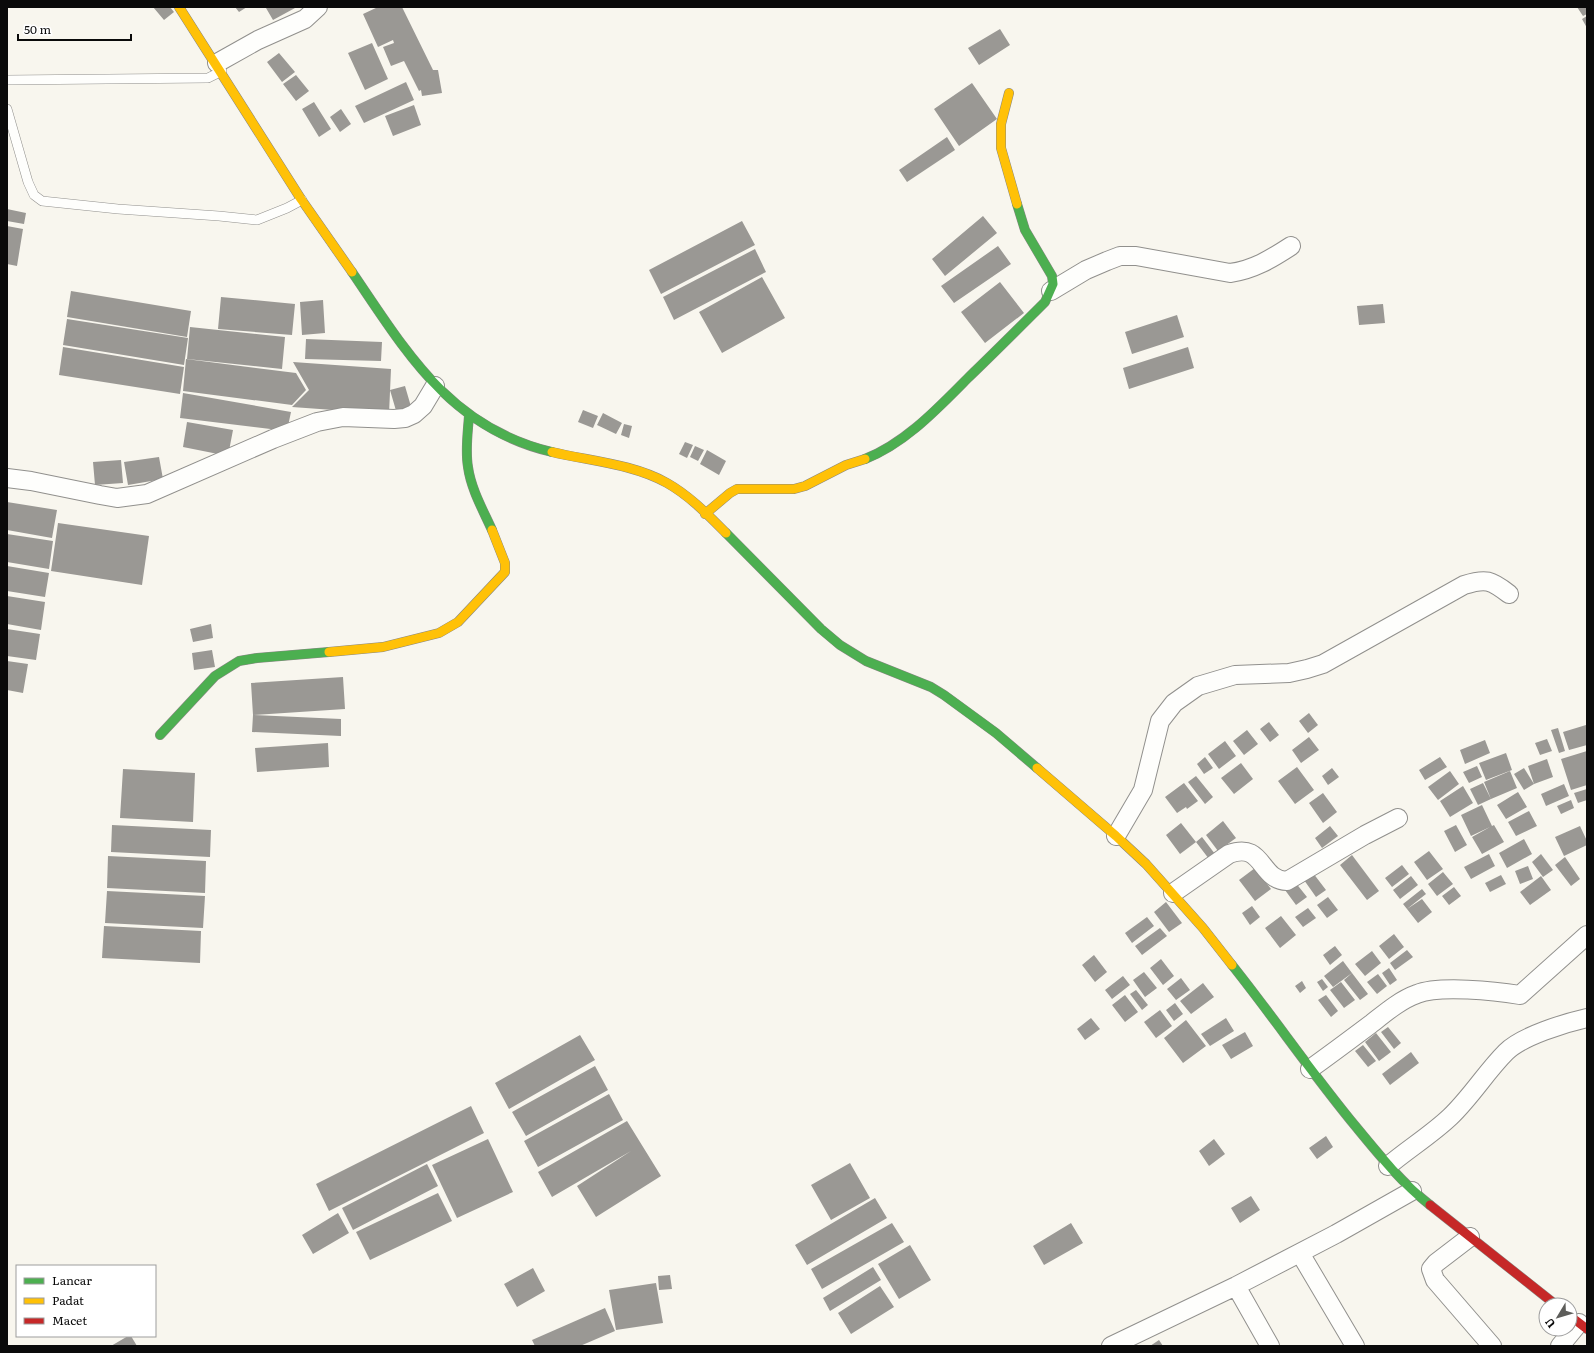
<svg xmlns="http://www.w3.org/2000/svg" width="1594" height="1353" viewBox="0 0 1594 1353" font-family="Literata,serif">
	<rect width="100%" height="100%" fill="#f8f6ee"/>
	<path fill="#9a9894" d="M153 7H170L174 12 164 20Z
		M235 7H247L239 12Z
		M268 7H294L295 8 273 20 266 8Z
		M378 7H402L433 70H438L442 93 422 96 421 90 419 91 404 61 391 66 383 47 394 43 393 40 378 47 363 14Z
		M1577 7H1587V14L1583 16Z
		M1587 16V28L1582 19Z
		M1000 29 1010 45 979 65 968 48Z
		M372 43 388 79 365 90 348 53Z
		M279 53 295 72 282 82 267 62Z
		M296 75 309 91 296 101 283 84Z
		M406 82 414 100 364 123 355 106Z
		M972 83 997 119 959 146 934 109Z
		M314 102 331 129 319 137 302 109Z
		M414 105 421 125 393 136 385 116Z
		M341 109 351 124 340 132 330 117Z
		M947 137 955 150 907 182 899 170Z
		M7 209 26 213 24 224 7 221Z
		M983 216 997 233 945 276 932 259Z
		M742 221 755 245 661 294 649 270Z
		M7 226 23 229 17 266 7 264Z
		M998 246 1011 264 954 303 941 286Z
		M755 249 766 272 674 320 663 297Z
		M762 277 785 318 722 353 699 312Z
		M1000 282 1024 313 985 343 961 312Z
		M71 291 191 311 187 337 67 317Z
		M221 297 295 304 292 335 218 329Z
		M323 300 325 333 302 335 300 302Z
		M1383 304 1385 323 1359 325 1357 306Z
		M1177 315 1184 337 1132 354 1125 332Z
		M67 319 188 338 184 365 63 345Z
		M190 327 285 337 282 369 187 359Z
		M306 339 382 342 381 361 305 359Z
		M63 347 184 367 180 394 59 375Z
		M1188 347 1194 368 1129 389 1123 368Z
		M186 359 296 373 306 390 292 405 183 391Z
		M293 362 391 369 389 414 292 407 309 390Z
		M405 386 412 410 397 414 390 390Z
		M183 393 291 412 287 431 180 418Z
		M583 410 598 416 593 428 578 422Z
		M603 413 622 423 616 434 597 425Z
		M187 422 233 430 228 456 183 447Z
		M624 424 632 426 629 438 621 435Z
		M685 442 693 445 687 458 679 454Z
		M695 446 704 450 698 461 690 457Z
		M707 450 726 461 719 475 700 464Z
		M159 457 163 479 128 485 124 462Z
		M121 460 123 483 95 485 93 462Z
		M7 502 57 510 52 538 7 530Z
		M58 523 149 536 142 585 51 571Z
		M7 534 53 541 49 569 7 562Z
		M7 566 49 573 45 597 7 591Z
		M7 596 45 602 41 630 7 624Z
		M211 624 213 638 193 642 190 629Z
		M7 629 40 634 36 660 7 656Z
		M212 650 215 667 194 670 192 653Z
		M7 661 28 664 23 693 7 690Z
		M343 677 345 709 254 715 341 719V736L252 732 253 715 251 683Z
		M1309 713 1318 725 1308 733 1299 721Z
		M1269 722 1279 735 1270 742 1260 729Z
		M1586 725 1587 745 1569 750 1563 732Z
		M1558 728 1565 751 1559 753 1551 730Z
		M1247 730 1258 744 1244 755 1233 741Z
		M1309 737 1319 750 1301 763 1292 750Z
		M1547 739 1552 751 1540 755 1535 743Z
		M1485 740 1490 753 1465 764 1460 750Z
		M1225 741 1236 756 1219 769 1208 754Z
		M328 743 329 767 257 772 255 748Z
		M1587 751V785L1571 790 1561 759Z
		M1506 753 1512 770 1486 780 1479 763Z
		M1205 757 1213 768 1204 774 1197 764Z
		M1440 757 1447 767 1425 780 1419 770Z
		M1547 759 1553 777 1534 784 1528 766Z
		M1241 763 1253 779 1234 794 1221 778Z
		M1477 766 1482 777 1469 783 1463 772Z
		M1297 767 1314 790 1295 804 1278 781Z
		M1332 768 1339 777 1328 785 1322 776Z
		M1524 768 1534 784 1524 790 1514 774Z
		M123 769 195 773 193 822 120 818Z
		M1450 771 1459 784 1438 800 1428 787Z
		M1510 771 1517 788 1491 799 1484 782Z
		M1196 776 1213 797 1205 804 1188 782Z
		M1184 783 1198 801 1187 809 1186 807 1177 813 1165 797Z
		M1483 783 1491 799 1478 805 1470 789Z
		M1564 784 1569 796 1546 806 1541 794Z
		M1463 786 1473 803 1450 817 1440 801Z
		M1587 789V800L1578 803 1574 793Z
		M1518 792 1527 807 1506 819 1497 805Z
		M1323 793 1337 812 1323 823 1309 803Z
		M1571 800 1574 808 1561 814 1557 806Z
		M1482 805 1492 826 1494 825 1504 842 1482 854 1472 837 1490 827 1471 836 1461 815Z
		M1529 811 1537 826 1516 836 1508 822Z
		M1223 821 1236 838 1218 851 1206 835Z
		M1181 823 1196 842 1202 837 1215 854 1209 859 1196 842 1180 854 1166 835Z
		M112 825 211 830 210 857 111 852Z
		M1456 825 1467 845 1455 852 1444 831Z
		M1330 826 1338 836 1322 848 1315 838Z
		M1580 826 1587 841V845L1564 856 1555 837Z
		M1524 839 1532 854 1507 868 1499 853Z
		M1429 851 1443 869 1427 880 1414 862Z
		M1489 854 1495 866 1471 879 1464 867Z
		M1541 854 1553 870 1543 877 1532 862Z
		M1352 855 1379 891 1367 900 1340 865Z
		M108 856 206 861 205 893 107 888Z
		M1565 857 1580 879 1571 886 1555 865Z
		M1402 865 1409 874 1392 887 1385 878Z
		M1528 866 1533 879 1520 884 1515 871Z
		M1255 868 1271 889 1255 901 1239 880Z
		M1443 872 1453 884 1437 896 1428 884Z
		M1313 873 1326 890 1316 897 1304 880Z
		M1501 875 1506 884 1490 892 1485 883Z
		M1411 876 1418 885 1400 899 1393 890Z
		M1541 876 1551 890 1530 905 1520 892Z
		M1295 882 1307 897 1296 905 1285 890Z
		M1454 887 1461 896 1449 905 1442 896Z
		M1422 889 1426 894 1407 909 1403 904Z
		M107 891 205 896 203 928 105 923Z
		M1328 897 1338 910 1327 918 1317 905Z
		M1422 899 1432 912 1418 923 1407 909Z
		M1166 902 1182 923 1169 932 1154 912Z
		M1252 906 1260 917 1250 925 1242 913Z
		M1308 908 1316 918 1303 927 1295 917Z
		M1281 916 1296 935 1280 948 1265 928Z
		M1147 917 1154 926 1132 943 1125 933Z
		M104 926 201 931 200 963 102 958Z
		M1160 928 1167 936 1142 955 1135 946Z
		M1394 934 1404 947 1389 959 1379 946Z
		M1335 946 1342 955 1330 965 1323 955Z
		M1407 950 1413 957 1395 970 1390 963Z
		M1372 951 1381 963 1365 976 1355 964Z
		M1094 955 1107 972 1095 982 1082 965Z
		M1161 959 1174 976 1163 985 1150 968Z
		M1343 961 1352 973 1333 987 1324 976Z
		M1389 968 1397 980 1390 985 1382 973Z
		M1144 972 1157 988 1145 997 1133 980Z
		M1352 973 1368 994 1360 1000 1344 980Z
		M1378 974 1387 986 1377 994 1367 982Z
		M1123 976 1130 985 1112 999 1105 990Z
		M1181 978 1190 990 1176 1000 1167 989Z
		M1322 979 1328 987 1323 991 1317 982Z
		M1302 981 1306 988 1300 993 1295 986Z
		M1341 982 1355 1000 1344 1008 1330 990Z
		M1203 983 1214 997 1191 1014 1180 1001Z
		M1136 990 1148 1005 1142 1010 1130 994Z
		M1125 995 1138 1012 1125 1022 1112 1005Z
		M1326 995 1338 1011 1331 1017 1318 1000Z
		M1175 1003 1183 1014 1174 1021 1166 1010Z
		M1160 1010 1172 1026 1156 1038 1144 1022Z
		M1091 1018 1100 1029 1085 1040 1077 1029Z
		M1226 1018 1234 1031 1210 1046 1201 1034Z
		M1186 1020 1206 1046 1183 1063 1164 1038Z
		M1388 1027 1401 1043 1394 1049 1381 1032Z
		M1245 1032 1253 1046 1231 1059 1222 1045Z
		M1376 1033 1391 1052 1379 1061 1365 1042Z
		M580 1035 595 1060 509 1109 495 1083Z
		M1363 1045 1376 1061 1368 1067 1355 1051Z
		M1411 1052 1419 1063 1390 1085 1382 1074Z
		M595 1066 608 1090 526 1136 512 1112Z
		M609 1094 623 1120 538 1167 524 1141Z
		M471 1106 484 1133 329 1211 316 1184Z
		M627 1121 661 1176 596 1217 577 1186 631 1151 552 1197 538 1172Z
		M1326 1136 1333 1147 1317 1159 1309 1148Z
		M488 1139 513 1192 457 1218 432 1165Z
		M1214 1139 1225 1154 1209 1166 1199 1151Z
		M850 1163 870 1198 831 1220 811 1185Z
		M427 1164 438 1186 353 1230 342 1208Z
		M438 1193 452 1221 370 1260 356 1232Z
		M1251 1196 1260 1210 1240 1223 1231 1208Z
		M875 1198 887 1218 807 1265 795 1245Z
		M338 1213 349 1233 313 1254 302 1235Z
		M892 1223 904 1242 822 1289 811 1269Z
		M1071 1223 1083 1243 1044 1265 1033 1246Z
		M910 1245 931 1280 899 1299 878 1264Z
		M873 1267 881 1280 830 1311 823 1298Z
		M533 1268 545 1291 517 1307 504 1284Z
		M670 1275 672 1289 659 1290 658 1276Z
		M656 1283 663 1323 616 1330 609 1290Z
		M880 1286 894 1307 851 1334 838 1313Z
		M605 1308 615 1331 580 1346H535L532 1340Z
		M128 1336H131L137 1346H111Z
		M1159 1340 1163 1346H1150Z"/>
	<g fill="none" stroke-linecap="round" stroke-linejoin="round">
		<g stroke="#91908d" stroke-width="10">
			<path id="lane" d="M7 80 208 78 222 71
				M7 109 28 182 34 195 42 201 118 209 219 216 257 220 287 208 302 200"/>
		</g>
		<g stroke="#91908d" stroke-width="20">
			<path id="street" d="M217 63 258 40 305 19 318 7
				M1051 291 1086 270 1107 261 1120 256H1136L1230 273C1253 270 1271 259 1291 246
				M7 478 31 481 100 495 117 498 147 494 273 439 317 422 343 417 394 419 405 418 414 414 423 406 435 386
				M1116 836 1143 790 1160 721 1174 703 1198 686 1235 675 1289 673 1307 669 1323 664 1464 585C1486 578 1491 580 1509 594
				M1173 893 1229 854C1264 841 1259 880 1287 881L1365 835 1398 818
				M1310 1069C1331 1054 1351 1039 1371 1024 1385 1013 1400 1000 1417 994 1439 985 1496 991 1520 995L1587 935
				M1388 1166C1408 1149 1431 1135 1450 1117 1471 1097 1486 1072 1506 1052 1522 1036 1565 1023 1587 1018
				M1470 1237 1436 1263 1431 1269 1435 1280 1492 1346
				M1300 1253 1355 1346
				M1236 1286 1270 1346
				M1111 1346 1236 1286 1336 1234 1412 1191
				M1560 1346 1579 1323"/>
		</g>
		<g stroke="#888783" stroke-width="10">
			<path id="fast" d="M352 272C407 353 450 428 552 452
				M469 415C468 432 465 450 468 467 471 489 483 510 492 530
				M865 459C906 443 939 407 969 377 995 352 1020 327 1045 302L1053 284 1052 276 1025 230 1017 204
				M726 533 821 629 840 645 866 661 931 687 944 695 996 733 1037 768
				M160 735 215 676 239 661 257 658 329 652
				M1232 965C1275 1019 1313 1075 1357 1128 1380 1156 1402 1183 1430 1205"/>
		</g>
		<g stroke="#888783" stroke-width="10">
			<path id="slow" d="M179 7 301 199 352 272
				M1009 93 1001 124V148L1017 204
				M552 452C590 461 633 464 667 483 690 496 708 515 726 533
				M705 514 730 493 737 489H794L805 486 846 465 865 459
				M329 652 383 647 439 633 458 622 505 572V563L492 530
				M1037 768 1116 836 1146 864 1203 928 1232 965"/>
		</g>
		<g stroke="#888783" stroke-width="10">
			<path id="jam" d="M1430 1205 1556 1305
				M1570 1316 1587 1329"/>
		</g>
		<use href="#lane" stroke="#fefefc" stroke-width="9"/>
		<use href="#street" stroke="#fefefc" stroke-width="18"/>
		<use href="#fast" stroke="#4caf50" stroke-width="9"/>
		<use href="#slow" stroke="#ffc107" stroke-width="9"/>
		<use href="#jam" stroke="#c62828" stroke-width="9"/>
	</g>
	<rect width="1594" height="1353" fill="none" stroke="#0a0a0a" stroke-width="16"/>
	<rect x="16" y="1265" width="140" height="72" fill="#ffffff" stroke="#9d9d9d"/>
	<rect x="24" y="1278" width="20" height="6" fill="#4caf50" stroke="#9d9d9d"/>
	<text x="52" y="1285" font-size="12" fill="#0a0a0a">Lancar</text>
	<rect x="24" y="1298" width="20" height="6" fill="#ffc107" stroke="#9d9d9d"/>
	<text x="52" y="1305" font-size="12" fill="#0a0a0a">Padat</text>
	<rect x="24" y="1318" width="20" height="6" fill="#c62828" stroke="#9d9d9d"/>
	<text x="52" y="1325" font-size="12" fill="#0a0a0a">Macet</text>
	<g transform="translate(1558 1317) rotate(232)"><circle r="19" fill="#ffffff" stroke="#9d9d9d"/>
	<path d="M0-3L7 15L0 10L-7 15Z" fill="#5d5d5a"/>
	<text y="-6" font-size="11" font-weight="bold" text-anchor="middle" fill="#0a0a0a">U</text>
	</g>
	<path d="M18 34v6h113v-6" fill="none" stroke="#0a0a0a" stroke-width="2"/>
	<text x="24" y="34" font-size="12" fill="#0a0a0a" stroke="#ffffff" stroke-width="3" paint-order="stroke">50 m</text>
</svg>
